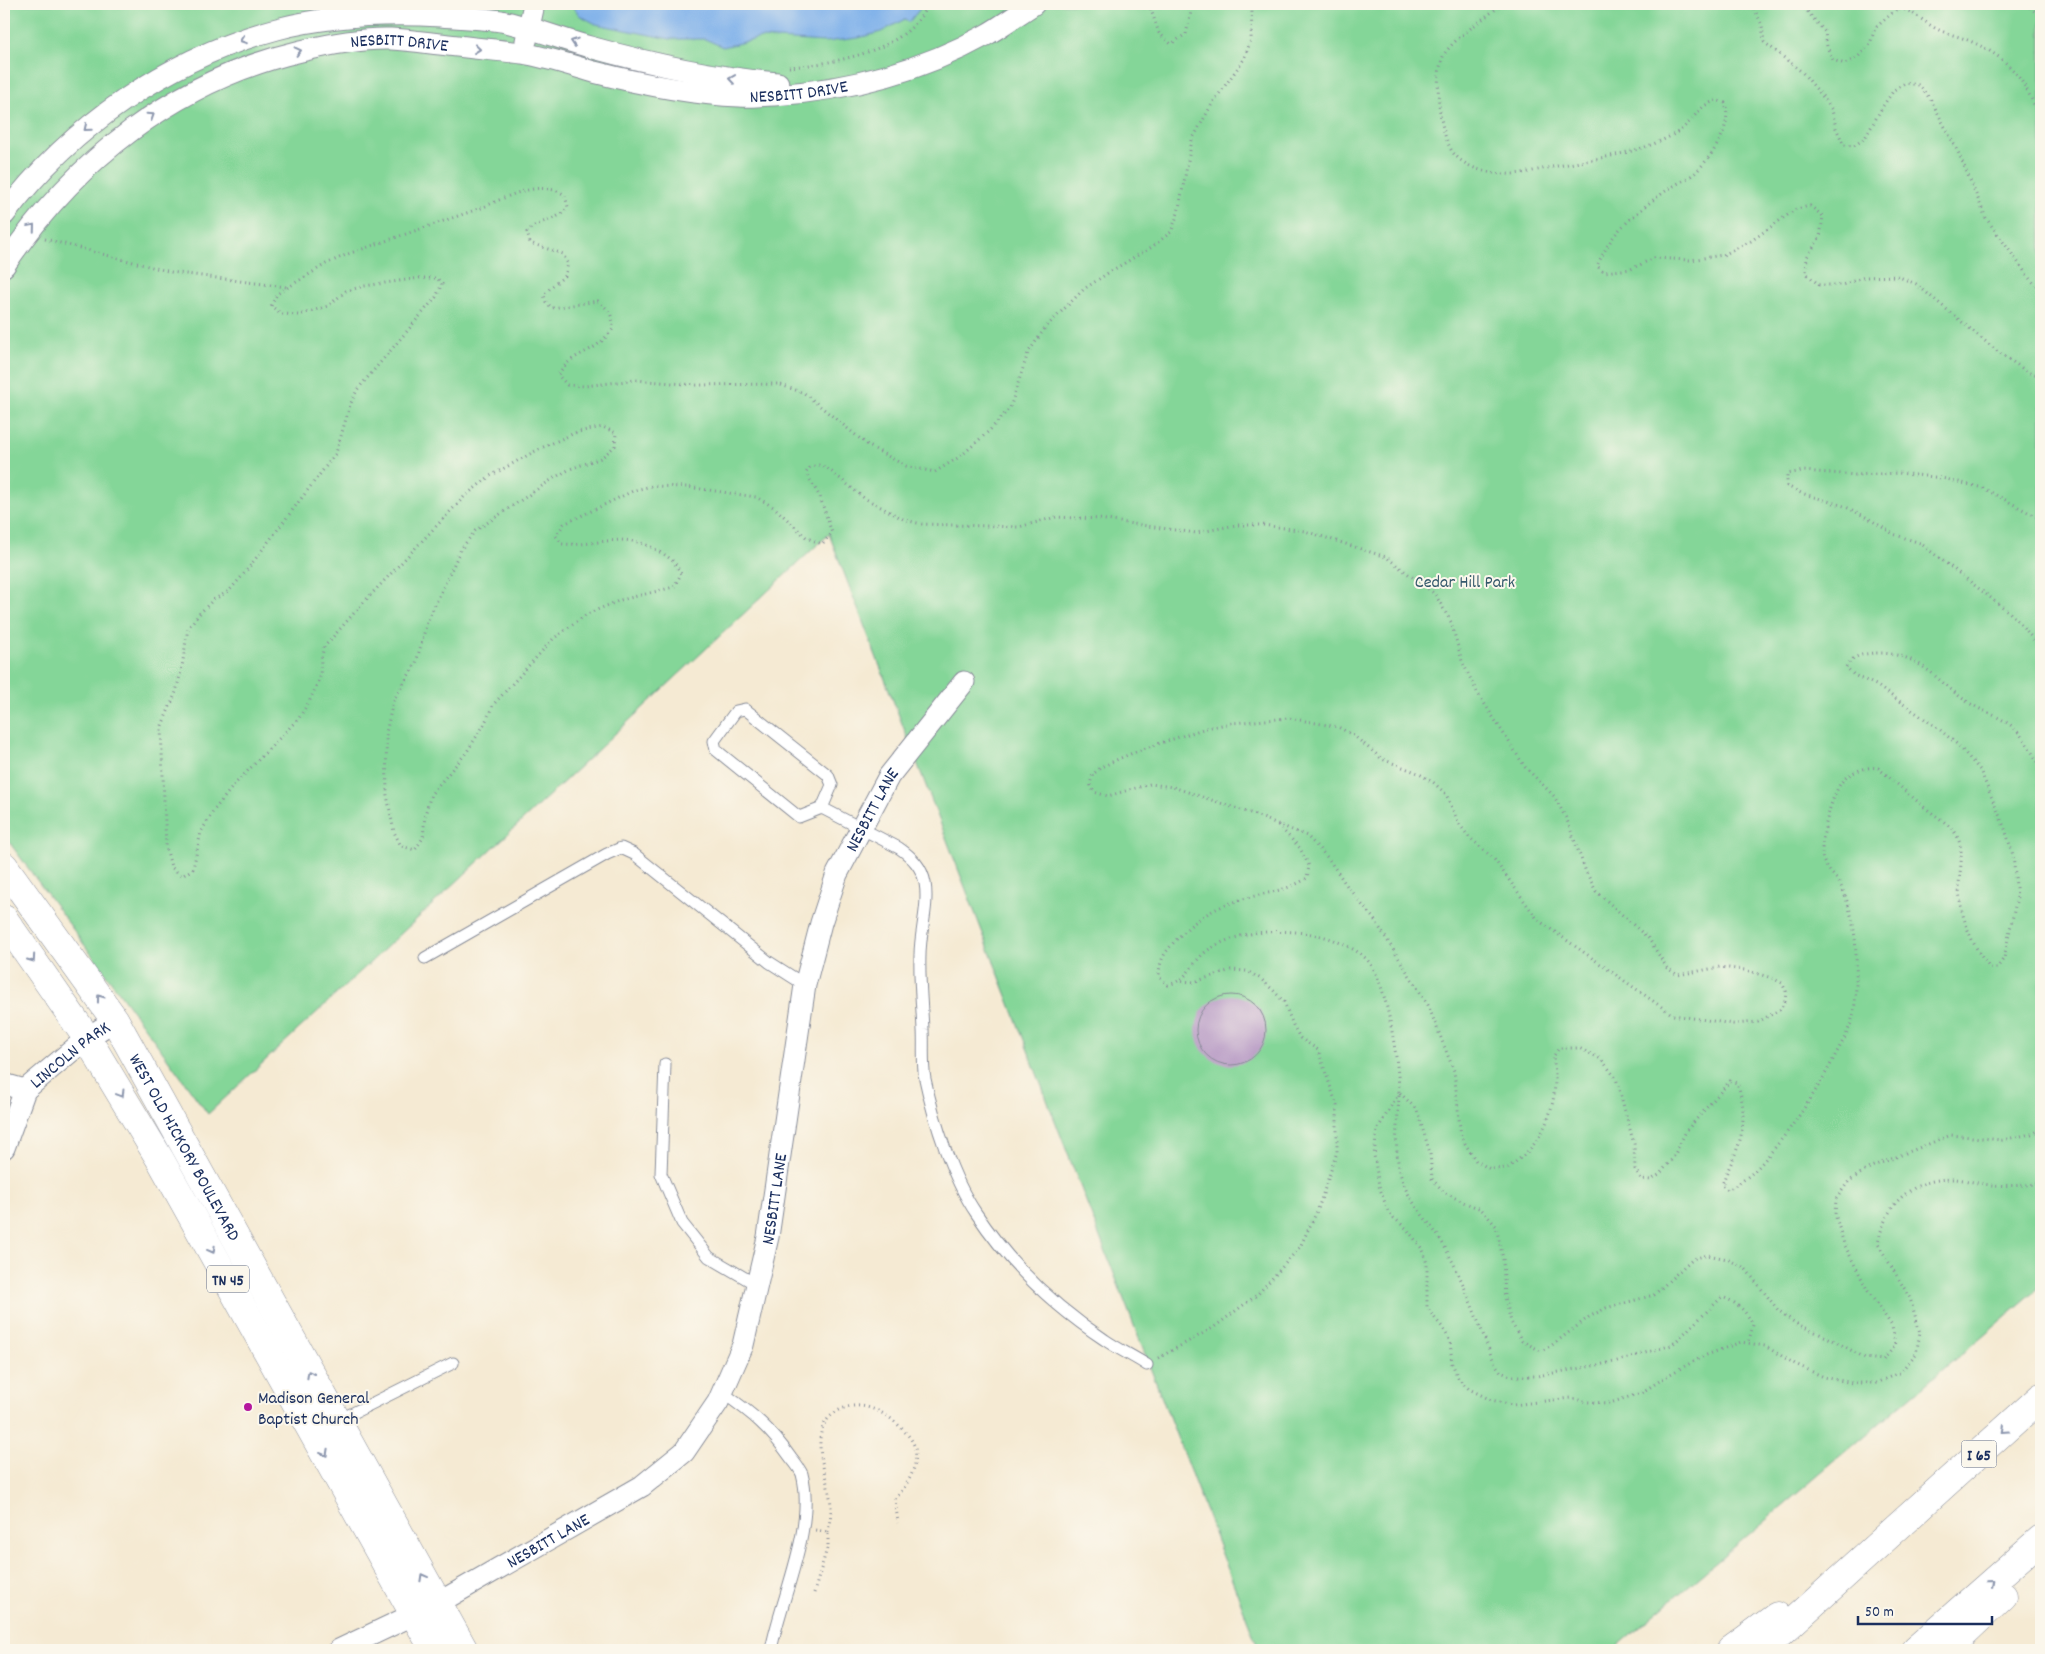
<svg xmlns="http://www.w3.org/2000/svg" width="2045" height="1654" viewBox="0 0 2045 1654" font-family="Dekko,sans-serif">
	<rect width="100%" height="100%" fill="#fbf7ec"/>
	<filter id="ink" filterUnits="userSpaceOnUse"><feTurbulence type="fractalNoise" baseFrequency=".02" numOctaves="2"/><feDisplacementMap in="SourceGraphic" scale="10" xChannelSelector="R" yChannelSelector="G"/><feConvolveMatrix kernelMatrix="1 2 1 2 8 2 1 2 1" color-interpolation-filters="sRGB"/></filter>
	<filter id="wash" filterUnits="userSpaceOnUse"><feTurbulence type="fractalNoise" baseFrequency=".0096" numOctaves="4" result="noise"/><feDisplacementMap in="SourceGraphic" scale="20" xChannelSelector="R" yChannelSelector="G"/><feGaussianBlur stdDeviation="1.12" result="paint"/><feColorMatrix in="noise" values="0 0 0 0 0 0 0 0 0 0 0 0 0 0 0 0 0 1.4 0 .05"/><feComposite in="paint" operator="in"/></filter>
	<g filter="url(#wash)">
		<rect width="100%" height="100%" fill="#f5ead3"/>
		<path fill="#84d698" stroke="#50827b" d="M4 4H2041V1286L1613 1650H1259L829 534 208 1114 4 835Z"/>
		<path fill="#7eb0ea" stroke="#4c70a4" d="M572 4H920L919 10 909 22 905 19 881 32 858 38 825 42 761 38 723 47 705 39H670L596 24 579 15Z"/>
		<g id="blocks">
			<path fill="#ba9ec6" d="M1196 1030a35 35 0 1 1 70 0a35 35 0 1 1-70 0Z"/>
		</g>
	</g>
	<g filter="url(#ink)">
		<use href="#blocks" fill-opacity="0" stroke="#888c98" stroke-width="1"/>
		<g fill="none" stroke-linecap="round" stroke-linejoin="round">
			<g stroke="#888c98" stroke-width="13">
				<path id="service" d="M822 808 799 817 716 750 714 741 736 711 745 709 828 775 832 785 822 808 899 848C912 857 922 867 925 883 929 906 920 931 920 955 919 980 922 1005 923 1030 924 1046 922 1064 925 1079 934 1121 952 1178 976 1213 1009 1263 1055 1307 1105 1340 1118 1349 1133 1356 1147 1365
					M425 958 607 854 621 848 634 854 769 962 805 985
					M665 1064 661 1174 682 1223 709 1257 757 1285
					M723 1393C753 1414 770 1428 791 1458 795 1463 800 1469 802 1474 816 1527 781 1597 771 1650
					M337 1421 453 1363"/>
			</g>
			<g stroke="#888c98" stroke-width="23">
				<g id="minor">
					<path d="M526 41 534 4"/>
					<path d="M4 215C71 126 169 58 277 29 330 15 387 13 441 16 461 18 481 18 501 21 532 27 560 39 590 47 652 64 714 78 778 83"/>
					<path id="s1" d="M4 266C74 161 176 80 301 51 330 44 361 38 391 39 410 40 429 43 448 45 472 48 497 50 522 53 546 57 570 65 594 72 641 84 690 94 740 96 751 97 762 95 774 95 847 90 921 71 986 35 1002 26 1018 14 1034 4"/>
					<path d="M4 1084 25 1090"/>
					<path id="s2" d="M4 1148 25 1090 87 1038 115 1020"/>
					<path id="s3" d="M339 1650 438 1603 642 1486 684 1452 718 1402 743 1345 768 1237 805 985 821 923 837 874 889 776 964 682"/>
				</g>
			</g>
			<g stroke="#888c98" stroke-width="29">
				<g id="primary">
					<path id="s4" d="M4 866 115 1020 464 1650"/>
					<path d="M4 919 87 1038 161 1161 434 1650"/>
				</g>
			</g>
			<g stroke="#888c98" stroke-width="29">
				<path id="motorway" d="M1731 1650 1777 1616
					M1762 1650 2041 1397
					M1915 1650 2041 1539
					M1946 1650 2003 1596"/>
			</g>
			<path stroke="#888c98" stroke-width="3" stroke-dasharray="1 4" stroke-linecap="butt" d="M1149 4 1159 33 1171 44 1186 34 1193 4
				M1258 4 1252 11 1251 40 1244 59 1212 104 1192 140 1178 213 1171 232 1152 247 1111 271 1084 289 1045 328 1028 353 1010 408 990 430 961 456 935 472 906 466 869 446 804 393 778 384 697 385 635 380 585 386 567 385 558 375C571 353 587 355 602 341 606 337 610 333 613 329 613 314 609 310 598 301L552 308 546 302 544 295 553 285 565 276 568 264 563 254 530 243 527 232C540 218 556 223 568 207L565 195C539 178 505 198 481 208L348 254 326 264 277 294 271 306 282 314 299 315 328 306 346 291 364 286 420 278H437L442 284 436 297 357 390 350 405 336 453 243 575 229 591 213 600 200 613 188 628 182 667 176 692 161 728 166 847 171 867 182 876 193 869 201 832 214 810 235 784 299 718 310 700 320 678 321 659 324 647 362 604 464 497 490 476 539 449 577 432 603 427 616 433 615 446 601 458 570 469 554 478 475 531 461 549 427 622 416 663 393 701 386 733 387 795 394 832 401 846 415 850 423 838 425 815 431 794 466 753 484 725 493 705 553 639 587 614 621 600 674 587 681 574C675 562 672 559 660 552 624 529 600 547 562 544L556 536 564 524 635 490 652 486 688 487 756 497 775 508 807 538 822 544 832 533 820 497 806 473 810 467 820 465 827 468 864 498 905 520 922 524 1019 527 1056 517 1099 519 1196 533 1236 525H1263L1305 531 1386 557 1435 594 1451 622 1462 661 1477 692 1525 767 1554 796 1567 820 1586 872 1596 891 1649 939 1667 968 1678 975 1720 967 1745 970 1772 978 1782 983 1786 991 1785 1001 1781 1009 1758 1022 1733 1024 1673 1015 1538 920 1494 859 1468 836 1458 822 1446 794 1434 783 1418 773 1382 759 1353 735 1338 727 1289 718 1232 723 1206 728 1143 749 1118 759 1102 767 1093 774 1090 784 1094 792 1108 796 1150 784 1173 787 1253 814 1307 836 1328 858 1349 889 1374 919 1428 1005 1454 1071 1461 1137 1476 1161 1490 1169 1508 1168C1515 1162 1525 1155 1531 1148 1552 1123 1559 1088 1553 1057L1559 1048H1579L1601 1059 1616 1078 1634 1144 1635 1169 1641 1179 1651 1180 1659 1175 1673 1158 1686 1131 1730 1081 1737 1083C1745 1102 1745 1129 1737 1149 1733 1161 1726 1172 1722 1185L1728 1190C1740 1183 1752 1175 1761 1164 1791 1130 1817 1092 1837 1052 1844 1039 1852 1025 1854 1010 1857 993 1857 948 1854 931 1852 916 1847 898 1840 884 1835 875 1823 867 1822 855 1821 837 1831 797 1841 783 1849 772 1866 766 1878 768 1893 780 1907 793 1922 805 1934 816 1951 823 1958 838 1964 853 1960 869 1959 884 1959 914 1971 945 1990 968H1997L2004 958 2017 897 2013 855 2005 829 1980 770 1958 745 1939 729 1876 685 1854 675 1846 667C1854 655 1862 654 1875 653 1923 652 1936 683 1971 704 1986 713 2005 718 2017 731 2027 742 2035 757 2041 770
				M1503 4C1488 15 1454 39 1445 53 1432 73 1439 138 1455 155 1467 168 1486 173 1503 174 1519 175 1537 170 1552 167 1589 160 1644 153 1676 133 1688 126 1693 116 1703 107 1707 104 1712 102 1716 100L1725 103C1733 127 1712 156 1695 173 1688 179 1677 183 1669 189 1653 199 1638 212 1624 225 1612 236 1604 251 1597 266L1604 272 1631 269 1654 258 1690 260 1723 255 1751 241 1796 209 1810 206 1823 216 1820 237 1807 257 1806 273 1819 285H1842L1865 277 1897 276 1916 284 1997 351 2029 373 2041 375
				M1752 4 1762 25 1764 42 1802 72 1823 97 1832 110 1836 128 1844 145 1854 146 1865 138 1883 106 1894 90 1905 83 1919 85 1931 100 1959 154 1986 218 2030 279 2041 291
				M1801 4 1825 32 1827 47 1833 60 1845 64 1858 57 1870 44 1875 28 1898 8C1914 11 1921 20 1935 28 1946 34 1959 36 1970 41 2012 59 2029 84 2041 126
				M2026 4 2041 17
				M789 67C831 64 911 51 927 4
				M45 239 171 272 286 287
				M2041 519 1983 488 1942 478 1899 473 1856 475 1803 471 1787 474V486L1801 493 1844 506 1868 518 1893 534 1920 543 2009 612 2023 626 2041 650
				M1278 825 1300 848 1309 866 1307 878C1285 893 1258 893 1234 902 1211 909 1192 922 1176 940 1165 952 1159 960 1159 977L1168 985C1188 979 1188 969 1201 956 1212 945 1227 940 1241 936 1268 929 1309 930 1334 940 1347 946 1360 951 1369 962 1387 983 1399 1065 1399 1094 1398 1124 1393 1146 1401 1176 1408 1203 1430 1221 1443 1244 1464 1280 1478 1323 1494 1362L1501 1372 1510 1376H1537L1614 1362 1672 1345 1722 1297C1737 1302 1747 1312 1753 1325L1748 1344
				M1399 1093 1377 1130 1374 1155 1379 1186 1389 1214 1406 1228 1423 1250 1427 1264V1307L1433 1316 1443 1328 1450 1341 1452 1363 1458 1378 1469 1389 1491 1400 1513 1405 1570 1398 1588 1402 1610 1403 1641 1393 1670 1374 1704 1356 1741 1342 1765 1346 1795 1364 1824 1377 1852 1383H1876L1899 1373 1916 1354 1920 1333 1910 1298 1878 1244C1885 1204 1911 1179 1952 1179 1965 1179 1978 1184 1991 1185 2007 1186 2026 1186 2041 1183
				M1400 1093 1417 1110 1430 1153 1432 1179 1444 1192 1463 1202 1481 1209 1496 1226 1503 1259 1505 1297 1511 1322 1522 1341 1541 1351 1552 1345 1589 1317 1606 1308 1654 1295 1692 1259 1708 1255 1727 1259 1745 1268 1778 1310 1795 1323 1831 1339 1865 1358 1883 1360 1895 1346 1892 1326 1868 1291 1844 1244 1835 1214 1836 1199 1849 1181 1871 1167 1951 1135 2002 1140 2031 1134 2041 1130
				M1158 1358 1213 1328 1258 1294 1300 1247 1318 1209 1337 1152V1106L1318 1050 1300 1038 1293 1025 1284 1002 1274 991 1261 979 1247 971 1231 970 1194 982 1180 981
				M828 1532C829 1525 831 1517 831 1510 832 1482 805 1437 832 1415 856 1395 887 1411 905 1432 909 1436 913 1441 915 1448 919 1466 907 1486 895 1499L898 1523
				M814 1593 828 1545V1532L815 1530"/>
			<use href="#service" stroke="#fff" stroke-width="11"/>
			<use href="#minor" stroke="#fff" stroke-width="21"/>
			<use href="#primary" stroke="#fff" stroke-width="28"/>
			<use href="#motorway" stroke="#fff" stroke-width="28"/>
		</g>
		<defs><path id="oneway-chevron" d="M-2-3.5L2.5 0L-2 3.5" fill="none" stroke-width="1.6" stroke-linecap="round" stroke-linejoin="round" transform="scale(1.25)"/></defs>
		<g stroke="#8d97ae">
			<use href="#oneway-chevron" transform="translate(243 40) rotate(160)"/>
			<use href="#oneway-chevron" transform="translate(574 42) rotate(-162)"/>
			<use href="#oneway-chevron" transform="translate(477 49) rotate(6)"/>
			<use href="#oneway-chevron" transform="translate(298 51) rotate(-13)"/>
			<use href="#oneway-chevron" transform="translate(732 79) rotate(-172)"/>
			<use href="#oneway-chevron" transform="translate(151 116) rotate(-33)"/>
			<use href="#oneway-chevron" transform="translate(87 128) rotate(141)"/>
			<use href="#oneway-chevron" transform="translate(32 227) rotate(-50)"/>
			<use href="#oneway-chevron" transform="translate(32 959) rotate(55)"/>
			<use href="#oneway-chevron" transform="translate(100 998) rotate(-126)"/>
			<use href="#oneway-chevron" transform="translate(121 1094) rotate(59)"/>
			<use href="#oneway-chevron" transform="translate(212 1250) rotate(61)"/>
			<use href="#oneway-chevron" transform="translate(310 1374) rotate(-119)"/>
			<use href="#oneway-chevron" transform="translate(2005 1430) rotate(138)"/>
			<use href="#oneway-chevron" transform="translate(325 1453) rotate(61)"/>
			<use href="#oneway-chevron" transform="translate(423 1577) rotate(-119)"/>
			<use href="#oneway-chevron" transform="translate(1991 1583) rotate(-41)"/>
		</g>
	</g>
	<circle fill="#b5179e" stroke="#fbf7ec" stroke-width="2" cx="248" cy="1407" r="5"/>
	<g text-anchor="middle" stroke-width="4" stroke-linejoin="round" paint-order="stroke">
		<g fill="#fbf7ec" stroke="#5e6b89" stroke-width="1">
			<rect x="207" y="1265.5" width="42" height="27" rx="4"/>
			<rect x="1961.5" y="1440.5" width="35" height="27" rx="4"/>
		</g>
		<g font-size="16" font-weight="bold" fill="#1b2f5e">
			<text x="228" y="1285">TN 45</text>
			<text x="1979" y="1460">I 65</text>
		</g>
		<g font-size="18" fill="#1b2f5e" stroke="#fbf7ec">
			<text dy="6" stroke="none"><textPath href="#s1" startOffset="475">NESBITT DRIVE</textPath></text>
			<text dy="6" stroke="none"><textPath href="#s1" startOffset="880">NESBITT DRIVE</textPath></text>
			<text dy="6" stroke="none"><textPath href="#s3" startOffset="1076">NESBITT LANE</textPath></text>
			<text dy="6" stroke="none"><textPath href="#s2" startOffset="119">LINCOLN PARK</textPath></text>
			<text dy="6" stroke="none"><textPath href="#s4" startOffset="335">WEST OLD HICKORY BOULEVARD</textPath></text>
			<text dy="6" stroke="none"><textPath href="#s3" startOffset="671">NESBITT LANE</textPath></text>
			<text dy="6" stroke="none"><textPath href="#s3" startOffset="236">NESBITT LANE</textPath></text>
		</g>
		<g font-size="18" fill="#35596c" stroke="#fbf7ec">
			<text x="1465" y="587">Cedar Hill Park</text>
		</g>
		<g font-size="18" fill="#1b2f5e" stroke="#fbf7ec" text-anchor="start">
			<text x="258" y="1403">Madison General<tspan x="258" dy="21">Baptist Church</tspan></text>
		</g>
	</g>
	<rect width="2045" height="1654" fill="none" stroke="#fbf7ec" stroke-width="20"/>
	<path d="M1858 1616v8h134v-8" fill="none" stroke="#1b2f5e" stroke-width="2.5"/>
	<text x="1865" y="1616" font-size="15" fill="#1b2f5e" stroke="#fbf7ec" stroke-width="4" paint-order="stroke">50 m</text>
</svg>
